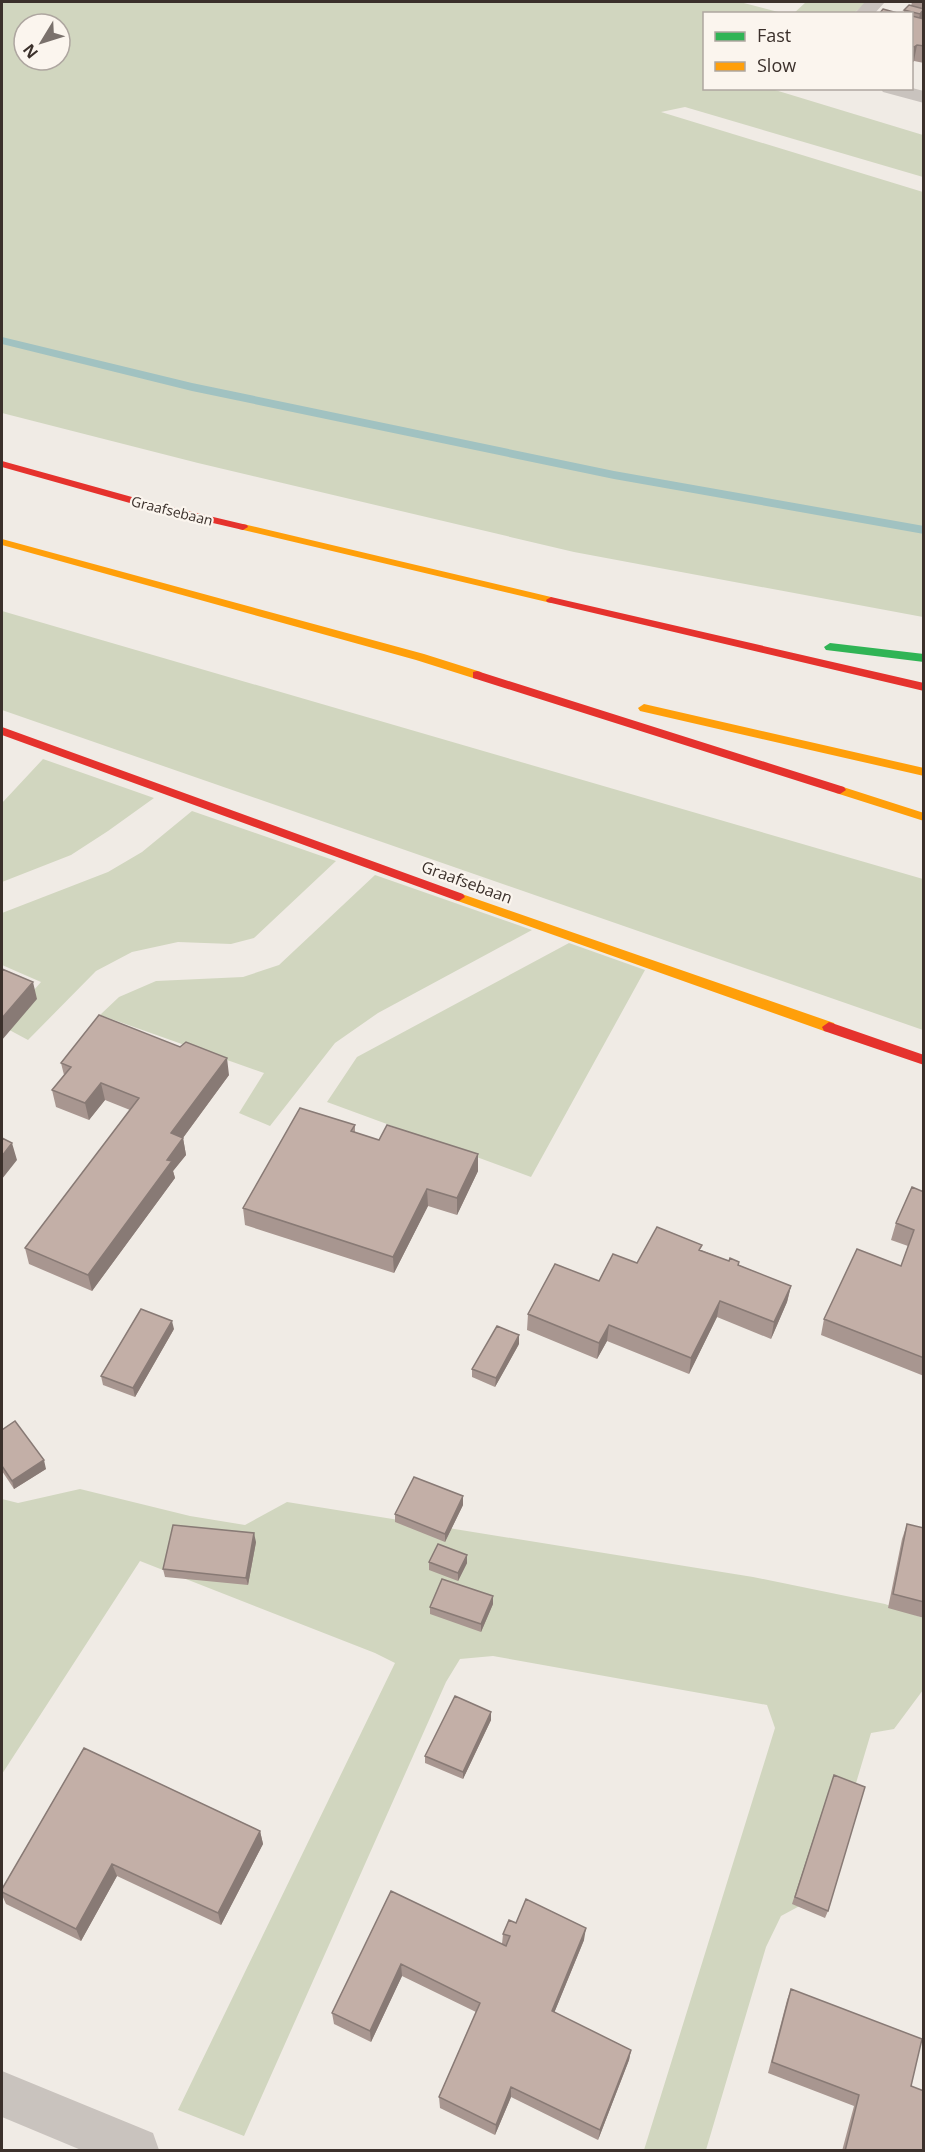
<svg xmlns="http://www.w3.org/2000/svg" width="925" height="2152" viewBox="0 0 925 2152" font-family="'Open Sans',sans-serif">
	<rect width="100%" height="100%" fill="#f0ebe5"/>
	<path fill="#d1d6bf" fill-rule="evenodd" d="M2 2H740L782 13 704 14V88L776 89 775 90 923 135V177L685 107 661 112 923 192V617L574 552 198 463 2 413ZM24 24H60V60H24Z
		M806 2H867L854 13 793 14Z
		M2 611 923 879V1030L2 710Z
		M43 759 154 798 108 831 71 855 2 882V803Z
		M192 811 336 861 254 938 231 944 178 942 132 952 96 971 28 1040 2 1026 41 982 2 965V913L108 872 142 852Z
		M375 875 532 930 378 1013 335 1043 270 1126 239 1113 264 1073 100 1015 119 997 156 981 243 977 279 965Z
		M569 943 645 970 531 1177 327 1102 357 1057Z
		M80 1489 190 1516 245 1525 287 1502 753 1577 885 1604 923 1618V1690L894 1729 871 1733 827 1880 807 1902 781 1916 766 1947 706 2150H644L775 1728 767 1705 493 1656 460 1659 446 1682 244 2136 178 2110 395 1663 375 1653 140 1561 2 1774V1499L18 1503Z"/>
	<g fill="none" stroke-linecap="round" stroke-linejoin="round">
		<path fill="#a1c2c1" fill-rule="evenodd" d="M2 337 192 383 614 471 924 526V534L614 479 192 391 2 344Z"/>
		<path fill="#c9c3be" fill-rule="evenodd" d="M865 2H885L874 14H854Z
			M880 88H912L924 91V103L883 92Z
			M2 2071 153 2133 159 2150H81L2 2117Z"/>
		<path fill="#30b455" fill-rule="evenodd" d="M830 643 924 654V662L826 650 824 647Z"/>
		<path fill="#ff9f0a" fill-rule="evenodd" d="M243 524 551 597 556 600 551 603 239 529 238 527Z
			M2 539 424 654 481 672 483 675 477 679 473 678 416 660 2 545Z
			M644 704 924 768V776L640 711 638 708Z
			M840 786 924 813V821L836 793 834 790Z
			M459 893 834 1023 836 1027 829 1032 824 1031 455 900 453 897Z"/>
		<path fill="#e5322d" fill-rule="evenodd" d="M2 461 150 502 247 525 248 527 243 530 144 507 2 467Z
			M551 597 924 683V691L547 602 546 600Z
			M477 671 844 787 846 790 840 794 836 793 473 678V672Z
			M2 727 463 894 465 897 459 901 455 900 2 735Z
			M829 1022 924 1055V1065L824 1031 822 1027Z"/>
	</g>
	<path fill="#a89690" d="M912 2H924V14L921 19H924V63L914 61 912 63V14H904V10L911 6Z
		M61 1063 229 1075 183 1138 186 1155 173 1171 175 1178 92 1291 29 1264 25 1248 130 1110 105 1100 89 1120 56 1107 52 1090 64 1075Z
		M355 1125V1133L379 1140 478 1154V1171L457 1215 428 1206 394 1273 245 1225 243 1208Z
		M924 1192V1376L821 1335 824 1319 901 1266 908 1246 891 1240 896 1223Z
		M701 1250 791 1286 787 1302 771 1339 717 1317 689 1374 607 1341 597 1359 527 1330 528 1314 637 1263Z
		M174 1329 135 1397 103 1385 101 1376Z
		M519 1344 495 1387 472 1377V1369Z
		M2 1430 46 1469 14 1489 2 1471Z
		M463 1505 445 1542 395 1522V1514Z
		M907 1524 924 1528V1618L888 1608 902 1539Z
		M256 1542 248 1585 165 1577 163 1569Z
		M467 1555V1563L458 1581 429 1570V1562Z
		M493 1604 481 1632 430 1614V1607Z
		M491 1712V1720L463 1779 425 1763V1756Z
		M84 1748 260 1831 263 1844 221 1925 117 1876 81 1941 6 1904 2 1895V1889Z
		M834 1775 828 1911 825 1918 792 1904Z
		M391 1891 502 1944 503 1934 516 1923 584 1940 554 2013 631 2050 629 2060 598 2140 511 2097 495 2135 440 2108 439 2097 476 2012 402 1976 371 2042 334 2024 332 2013Z
		M791 1989 911 2086 924 2151H842L854 2106 768 2073 787 2000Z"/>
	<path fill="#887a75" d="M924 9 923 17 918 22 920 14Z
		M917 45 914 61 912 63 914 47Z
		M33 982 37 999 2 1040V1018Z
		M227 1058 229 1075 174 1150 171 1133Z
		M101 1083 105 1100 89 1120 85 1103Z
		M183 1138 186 1155 173 1171 175 1178 92 1291 88 1275 167 1160Z
		M12 1143 17 1160 2 1179V1156Z
		M478 1154V1171L457 1215V1198Z
		M427 1189 428 1206 394 1273 393 1257Z
		M791 1286 787 1302 771 1339 774 1322Z
		M720 1301 717 1317 689 1374 691 1358Z
		M172 1321 174 1329 135 1397 133 1388Z
		M609 1325 607 1341 597 1359 599 1343Z
		M519 1335V1344L495 1387 496 1378Z
		M44 1460 46 1469 14 1489 12 1481Z
		M463 1496V1505L445 1542V1534Z
		M254 1533 256 1542 248 1585 246 1578Z
		M467 1555V1563L458 1581V1573Z
		M493 1596V1604L481 1632V1624Z
		M491 1712V1720L463 1779V1772Z
		M260 1831 263 1844 221 1925 218 1913Z
		M112 1864 117 1876 81 1941 76 1929Z
		M586 1928 584 1940 550 2023 552 2011Z
		M401 1964 402 1976 371 2042 370 2031Z
		M631 2050 629 2060 598 2140 600 2130Z
		M511 2087V2097L495 2135 496 2125Z"/>
	<path fill="#c3afa7" stroke="#887a75" stroke-width="1.5" d="M909 5 924 9 920 14 904 10Z
		M883 9 901 14H879Z
		M912 16 924 19V46L917 45 914 47 912 46Z
		M2 969 33 982 2 1018Z
		M99 1015 180 1047 186 1042 227 1058 171 1133 183 1138 167 1160 172 1161 88 1275 25 1248 139 1098 101 1083 85 1103 52 1090 71 1067 61 1063Z
		M300 1108 355 1125 351 1131 379 1140 387 1125 478 1154 457 1198 427 1189 393 1257 243 1208Z
		M2 1138 12 1143 2 1156Z
		M912 1187 924 1192V1358L824 1319 857 1249 901 1266 914 1230 896 1223Z
		M657 1227 702 1245 699 1250 729 1261 730 1258 739 1262 738 1265 791 1286 774 1322 720 1301 691 1358 609 1325 599 1343 528 1314 555 1264 599 1281 613 1254 637 1263Z
		M141 1309 172 1321 133 1388 101 1376Z
		M497 1326 519 1335 496 1378 472 1369Z
		M15 1421 44 1460 12 1481 2 1466V1430Z
		M414 1477 463 1496 445 1534 395 1514Z
		M907 1524 924 1528V1602L893 1594Z
		M173 1525 254 1533 246 1578 163 1569Z
		M438 1544 467 1555 458 1573 429 1562Z
		M442 1579 493 1596 481 1624 430 1607Z
		M455 1696 491 1712 463 1772 425 1756Z
		M84 1748 260 1831 218 1913 112 1864 76 1929 2 1892V1889Z
		M834 1775 865 1787 828 1911 795 1897Z
		M391 1891 506 1946 510 1936 503 1934 509 1920 516 1923 526 1899 586 1928 552 2011 631 2050 600 2130 511 2087 496 2125 439 2097 480 2003 401 1964 370 2031 332 2013Z
		M791 1989 922 2039 911 2086 924 2091V2151H845L859 2095 772 2062Z"/>
	<g text-anchor="middle" stroke-width="4.5" stroke-linejoin="round" paint-order="stroke">
		<g font-size="14" fill="#3b302b" stroke="#fbf5ee">
			<text transform="translate(172 511) rotate(14)" y="5">Graafsebaan</text>
		</g>
		<g font-size="16" fill="#3b302b" stroke="#fbf5ee">
			<text transform="translate(467 882) rotate(20)" y="6">Graafsebaan</text>
		</g>
	</g>
	<rect width="925" height="2152" fill="none" stroke="#3b302b" stroke-width="6"/>
	<rect x="703" y="12" width="210" height="78" fill="#fbf5ee" stroke="#aea6a0" stroke-width="1.5"/>
	<rect x="715" y="32" width="30" height="9" fill="#30b455" stroke="#aea6a0" stroke-width="1.5"/>
	<text x="757" y="42" font-size="18" fill="#3b302b">Fast</text>
	<rect x="715" y="62" width="30" height="9" fill="#ff9f0a" stroke="#aea6a0" stroke-width="1.5"/>
	<text x="757" y="72" font-size="18" fill="#3b302b">Slow</text>
	<g transform="translate(42 42) rotate(232)"><circle r="28" fill="#fbf5ee" stroke="#aea6a0" stroke-width="1.5"/>
	<path d="M0-4.5L10 22L0 15L-10 22Z" fill="#7a716c"/>
	<text y="-9" font-size="16" font-weight="bold" text-anchor="middle" fill="#3b302b">N</text>
	</g>
</svg>
